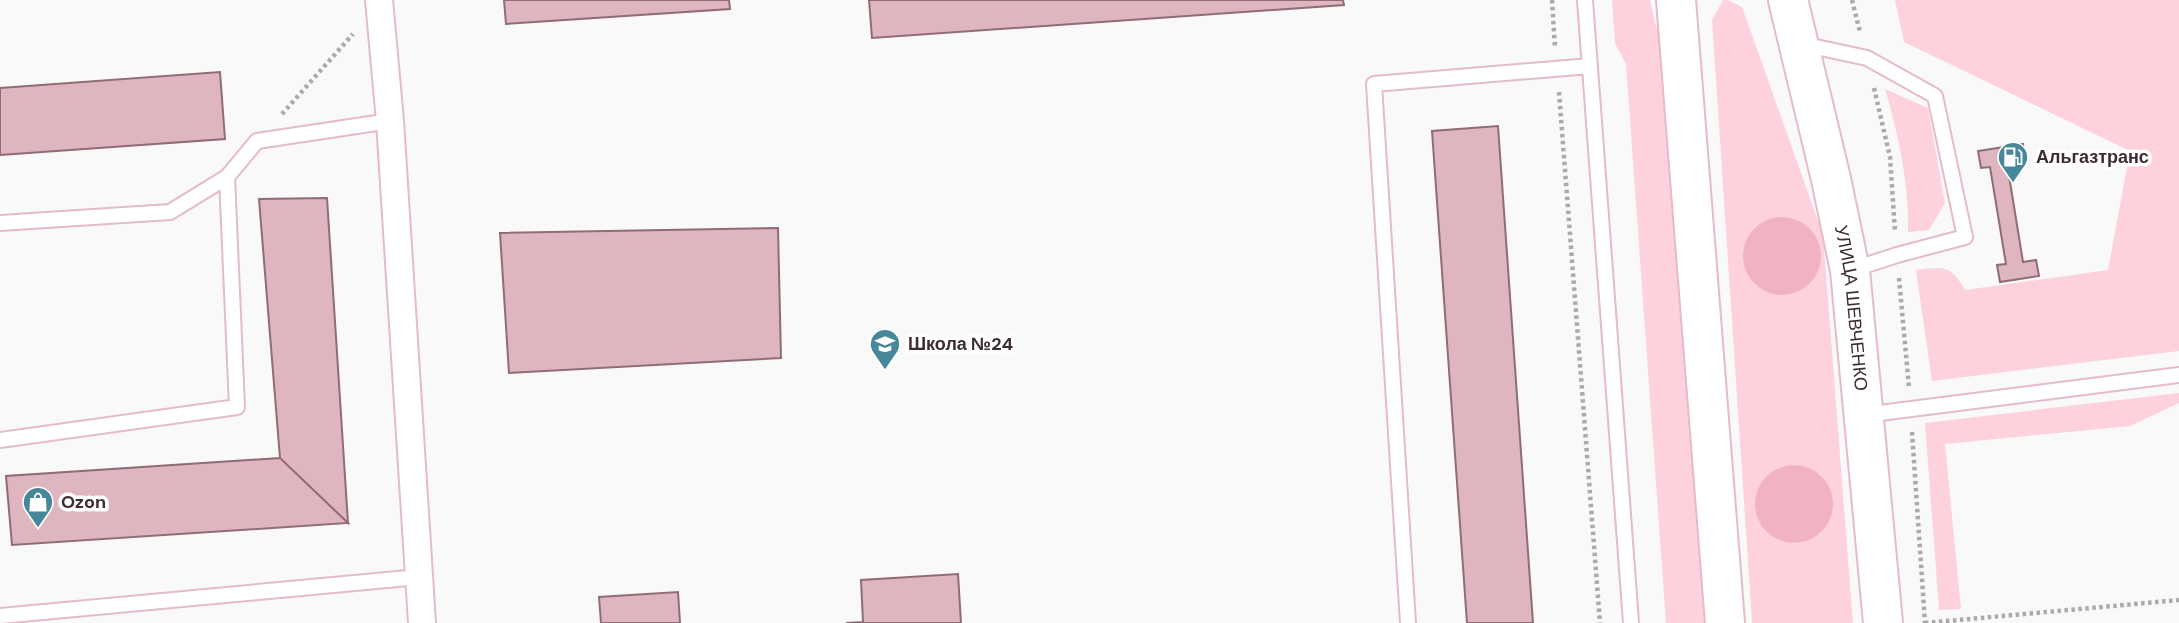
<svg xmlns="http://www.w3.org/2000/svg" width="2179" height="623" viewBox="0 0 2179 623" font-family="'DM Sans',sans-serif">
	<rect width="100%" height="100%" fill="#f9f9f9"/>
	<path fill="#fed2dc" d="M1612 0H1650L1656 27 1671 39 1709 623H1666L1626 64 1615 43Z
		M1723 0H1728L1742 7 1823 235 1853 623H1752L1712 20Z
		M1895 0H2179V351L1932 381 1916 270C1944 267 1950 264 1965 290L2108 270 2130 151 1904 42Z
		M1885 89 1928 108 1945 203 1929 230 1908 232C1909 183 1899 136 1885 89Z
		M2179 393V403L2130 426 1945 444 1961 609 1939 610 1925 423Z"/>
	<path fill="#f1b3c3" d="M1743 256a39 39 0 1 1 78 0a39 39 0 1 1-78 0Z
		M1755 504a39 39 0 1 1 78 0a39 39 0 1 1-78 0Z"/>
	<path fill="#dfb5c0" stroke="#916b75" stroke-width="2" d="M504 0H729L730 9 506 24Z
		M869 0H1343L1344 5 872 38Z
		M220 72 225 139 0 155V88Z
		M1498 126 1533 623H1467L1432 131Z
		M2023 144 2024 154 2006 157 2023 262 2036 260 2039 276 2000 282 1997 265 2006 264 1990 167 1981 168 1978 151Z
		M327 198 348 523 280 458 259 199Z
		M778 228 781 358 509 373 500 233Z
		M280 458 348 523 12 545 6 476Z
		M958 574 961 623H846L863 622 861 580Z
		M678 592 680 623H601L599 597Z"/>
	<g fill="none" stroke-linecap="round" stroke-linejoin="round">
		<g stroke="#e5bbc6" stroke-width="18">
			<path id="service" d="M1585 0 1631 623
				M1802 44 1867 58 1935 96 1965 237 1897 255 1851 270
				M0 223 170 212 227 177
				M1864 415 2179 375
				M0 440 237 407 227 177 257 141 390 121
				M0 616 419 577
				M1408 623 1374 84 1590 66"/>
		</g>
		<g stroke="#e5bbc6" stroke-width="30">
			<path id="minor" d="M379 0 390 121 422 623"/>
		</g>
		<g stroke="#e5bbc6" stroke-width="42">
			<g id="primary">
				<path d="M1676 0 1725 623"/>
				<path id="s1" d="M1788 0 1831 179 1850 270 1883 623"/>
			</g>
		</g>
		<path stroke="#afa8aa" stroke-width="4.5" stroke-dasharray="3.5 3.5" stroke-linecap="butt" d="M1552 0 1555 48
			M1852 0 1860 32
			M1874 88 1890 157 1895 231
			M1559 92 1600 623
			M282 114 353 34
			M1899 278 1909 388
			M1912 432 1925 623
			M1925 623 2179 600"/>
		<use href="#service" stroke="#fff" stroke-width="14"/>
		<use href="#minor" stroke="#fff" stroke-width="26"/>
		<use href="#primary" stroke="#fff" stroke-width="38"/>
	</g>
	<defs>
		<g id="fuel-pin" transform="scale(1.575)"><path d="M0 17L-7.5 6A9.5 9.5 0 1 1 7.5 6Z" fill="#46879a" stroke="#fff"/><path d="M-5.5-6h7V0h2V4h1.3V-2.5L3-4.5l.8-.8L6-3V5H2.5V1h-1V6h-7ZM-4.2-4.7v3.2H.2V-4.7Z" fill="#fff"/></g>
		<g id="school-pin" transform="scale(1.575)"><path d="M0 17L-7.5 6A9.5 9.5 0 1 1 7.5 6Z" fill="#46879a" stroke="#fff"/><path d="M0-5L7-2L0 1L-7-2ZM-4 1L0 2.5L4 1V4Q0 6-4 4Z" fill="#fff"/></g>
		<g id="shop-pin" transform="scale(1.575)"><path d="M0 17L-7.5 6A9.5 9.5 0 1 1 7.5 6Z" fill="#46879a" stroke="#fff"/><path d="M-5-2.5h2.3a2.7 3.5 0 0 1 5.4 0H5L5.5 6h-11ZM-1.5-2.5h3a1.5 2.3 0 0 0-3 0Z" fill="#fff"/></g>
	</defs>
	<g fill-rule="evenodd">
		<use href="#fuel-pin" x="2013" y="157"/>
		<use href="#school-pin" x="885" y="344"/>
		<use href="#shop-pin" x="38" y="502"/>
	</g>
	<g text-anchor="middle" stroke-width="7" stroke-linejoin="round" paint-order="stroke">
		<g font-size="18" font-weight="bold" fill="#3d2c30" stroke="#fff" text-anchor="start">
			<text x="2036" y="163">Альгазтранс</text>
			<text x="908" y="350">Школа №24</text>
			<text x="61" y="508">Ozon</text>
		</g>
		<g font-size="18" fill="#3d2c30" stroke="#fff">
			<text dy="6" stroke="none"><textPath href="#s1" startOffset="315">УЛИЦА ШЕВЧЕНКО</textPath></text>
		</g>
	</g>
</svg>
